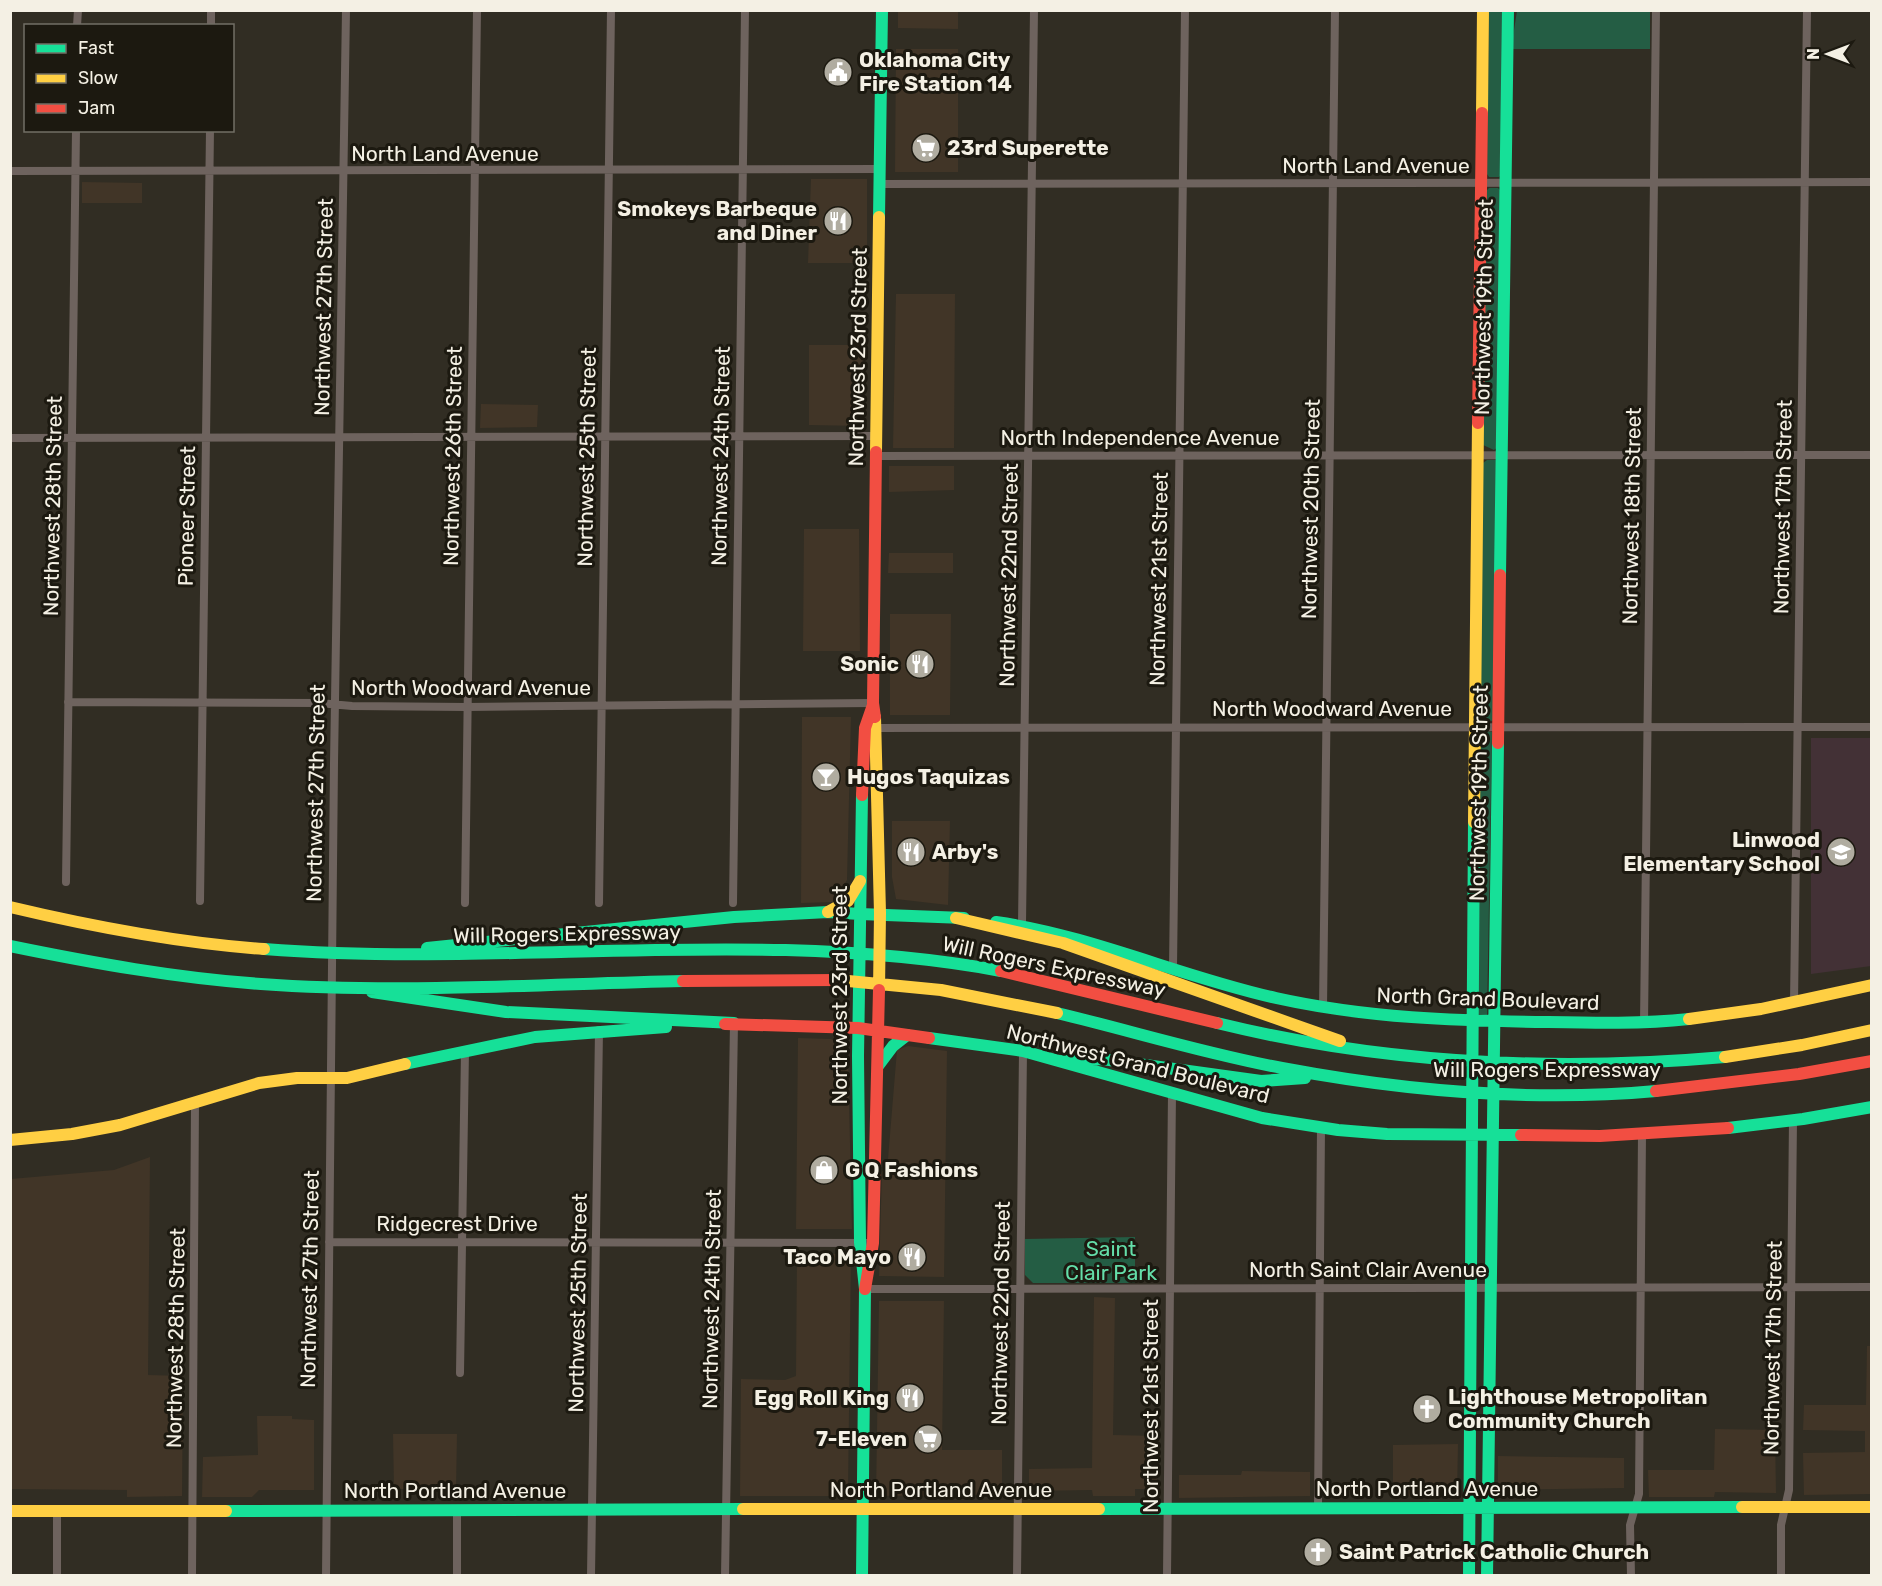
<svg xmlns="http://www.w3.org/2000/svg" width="1882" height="1586" viewBox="0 0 1882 1586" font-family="Rubik,sans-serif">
	<rect width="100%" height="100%" fill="#312d23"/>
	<path fill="#413527" d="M898 11H958V29L898 28Z
		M896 49H958V172H895Z
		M811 179H867V263H808Z
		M82 182 142 183V203H82Z
		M896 294H955L954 448H893Z
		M809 345H864L862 426 809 425Z
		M481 404 538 405 537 427 480 428Z
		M889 466H954V490L889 492Z
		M804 529H859L860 651H803Z
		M889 553H953V573H888Z
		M890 614H951L950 715H890Z
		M802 717H851L847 880 834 902 801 903Z
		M892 821H950L948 905 896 899 892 877Z
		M798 1038 831 1039 844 1047 848 1057 852 1229H796Z
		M908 1046 947 1051 944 1277 879 1276 882 1171H887L897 1050Z
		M150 1157 148 1375 183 1376 182 1496 127 1497V1490L11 1489V1179L114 1170Z
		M797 1254H851L848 1491 840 1496H740L741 1379 785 1380 796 1376Z
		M1094 1297 1115 1298 1113 1435 1157 1436V1489H1135V1496H1093L1092 1490 1029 1491V1469L1092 1468Z
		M879 1301H944L942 1450H1002V1495L876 1496Z
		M1867 1346H1872L1871 1494 1804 1495 1803 1453 1865 1452V1431L1803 1430 1804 1405H1866Z
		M257 1416H292V1419L314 1420V1490H259L252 1497H202L203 1457 258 1455Z
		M1715 1429 1775 1430 1776 1493 1715 1492 1714 1497H1649L1648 1470H1714Z
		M393 1434H457L456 1489H394Z
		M1458 1444 1457 1495 1393 1496V1445Z
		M1498 1456 1624 1458V1488L1498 1490Z
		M1242 1471 1310 1472V1496L1179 1498V1475H1241Z"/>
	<path fill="#433136" d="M1811 738H1871V966L1811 974Z"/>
	<path fill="#245d44" d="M1489 11H1503L1501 175 1499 177H1489L1487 174Z
		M1517 11H1650V49H1511Z
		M1489 188H1498L1502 192 1499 446 1494 450 1483 445 1486 191Z
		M1487 460H1496V717L1492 721 1480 719 1483 463Z
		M1484 731 1492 732 1487 1015 1478 1014 1476 970 1480 736Z
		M1135 1237V1283H1033L1025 1275V1239Z"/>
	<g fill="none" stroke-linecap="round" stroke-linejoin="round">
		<path stroke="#6e635e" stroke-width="8" d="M77 26 78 10
			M211 26V10
			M10 171 880 169
			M880 184 1872 182
			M10 438 876 436
			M876 456 1872 455
			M68 702 319 703 352 706 467 707 873 703
			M873 728 1872 727
			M66 882 76 130
			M200 901 210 130
			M465 903 477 10
			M599 903 611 10
			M733 903 745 10
			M1022 924 1034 10
			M1173 968 1185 10
			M1794 1003 1807 10
			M1323 1008 1335 10
			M1644 1023 1656 10
			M329 1242 873 1243
			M865 1289 1872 1287
			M460 1373 465 1050
			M1318 1509 1321 1127
			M457 1510V1576
			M57 1511V1576
			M192 1576 195 1101
			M326 1576 334 763 346 10
			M591 1576 599 1030
			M725 1576 734 1023
			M1017 1576 1023 1051
			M1167 1576 1172 1093
			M1631 1576 1630 1525 1639 1494 1642 1134
			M1781 1576V1525L1789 1490 1793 1120"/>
		<path stroke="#16e098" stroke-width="12" d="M879 217 882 10
			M1500 575 1508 10
			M862 795 858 1056 860 1242 865 1289 862 1576
			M860 914 964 918
			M996 922C1093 936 1181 977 1276 998 1366 1018 1457 1021 1548 1022 1595 1023 1642 1024 1689 1019
			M10 946C93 963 176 978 261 984 401 994 543 984 683 981
			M427 948 734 917 828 912 860 914
			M264 949C510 968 758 926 1001 971
			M372 992 506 1012 734 1023
			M1057 1013C1132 1031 1206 1054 1282 1068 1404 1091 1532 1102 1656 1091
			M1217 1023C1384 1064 1554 1072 1725 1057
			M929 1038 1023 1051 1262 1118 1338 1130 1387 1134 1521 1135
			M1062 1061 1102 1059 1261 1081 1305 1078
			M405 1064 535 1037 666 1027
			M878 1066 893 1046 907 1035
			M1728 1128 1803 1119 1872 1107
			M1099 1509 1742 1507
			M226 1511 743 1509
			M1469 1576 1474 822
			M1487 1576 1498 743"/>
		<path stroke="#ffcf43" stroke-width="12" d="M1482 113 1483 10
			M876 452 879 217
			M875 717 880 913 879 990
			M1474 822 1478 423
			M10 907C94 927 178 943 264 949
			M828 912 848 901 860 881
			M956 918 1063 943 1340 1041
			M838 980 941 990 1057 1013
			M1689 1019 1761 1009 1872 985
			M1725 1057 1802 1045 1872 1030
			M10 1140 72 1134 120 1125 259 1083 297 1078H347L405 1064
			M1742 1507H1872
			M743 1509H1099
			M10 1511H226"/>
		<path stroke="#f24e42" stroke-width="12" d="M1478 423 1482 113
			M875 717 873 703 876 452
			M1498 743 1500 575
			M862 795 865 728 873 705
			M1001 971 1217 1023
			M683 981 838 980
			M725 1024 858 1028 929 1038
			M1656 1091 1799 1074 1872 1061
			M1521 1135 1600 1136 1728 1128
			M865 1289 873 1243 879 990"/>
	</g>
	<defs>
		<g id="civic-disc" transform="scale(1.5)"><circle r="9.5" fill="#b0aca0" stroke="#1c1910"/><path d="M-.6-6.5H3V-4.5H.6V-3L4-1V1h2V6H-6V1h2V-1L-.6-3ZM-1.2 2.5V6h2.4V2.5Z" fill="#fff"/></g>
		<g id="supermarket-disc" transform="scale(1.5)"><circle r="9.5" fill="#b0aca0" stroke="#1c1910"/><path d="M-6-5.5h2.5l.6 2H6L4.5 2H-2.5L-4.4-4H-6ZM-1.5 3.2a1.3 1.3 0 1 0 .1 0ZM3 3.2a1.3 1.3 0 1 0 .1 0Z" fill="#fff"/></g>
		<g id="restaurant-disc" transform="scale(1.5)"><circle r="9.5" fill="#b0aca0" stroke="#1c1910"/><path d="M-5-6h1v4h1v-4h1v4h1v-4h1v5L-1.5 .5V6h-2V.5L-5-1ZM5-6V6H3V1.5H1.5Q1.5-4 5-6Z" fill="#fff"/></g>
		<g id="bar-disc" transform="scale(1.5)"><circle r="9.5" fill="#b0aca0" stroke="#1c1910"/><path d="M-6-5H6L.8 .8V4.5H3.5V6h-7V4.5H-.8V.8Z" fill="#fff"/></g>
		<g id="school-disc" transform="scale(1.5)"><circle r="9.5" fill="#b0aca0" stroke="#1c1910"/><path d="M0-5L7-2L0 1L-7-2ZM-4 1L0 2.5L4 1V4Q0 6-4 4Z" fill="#fff"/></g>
		<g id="shop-disc" transform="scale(1.5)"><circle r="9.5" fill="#b0aca0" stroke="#1c1910"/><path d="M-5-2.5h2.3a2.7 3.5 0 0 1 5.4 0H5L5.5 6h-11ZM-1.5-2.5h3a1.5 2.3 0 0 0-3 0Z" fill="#fff"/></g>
		<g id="church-disc" transform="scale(1.5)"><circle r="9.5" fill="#b0aca0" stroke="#1c1910"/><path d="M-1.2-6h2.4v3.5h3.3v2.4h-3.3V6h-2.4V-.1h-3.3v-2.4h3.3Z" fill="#fff"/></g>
	</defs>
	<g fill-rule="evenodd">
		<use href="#civic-disc" x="838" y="72"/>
		<use href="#supermarket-disc" x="926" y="148"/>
		<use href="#restaurant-disc" x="838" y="221"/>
		<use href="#restaurant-disc" x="920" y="664"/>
		<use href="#bar-disc" x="826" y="777"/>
		<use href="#restaurant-disc" x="911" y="852"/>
		<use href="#school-disc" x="1841" y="852"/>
		<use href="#shop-disc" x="824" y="1170"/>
		<use href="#restaurant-disc" x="912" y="1257"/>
		<use href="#restaurant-disc" x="910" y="1398"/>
		<use href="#church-disc" x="1427" y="1409"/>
		<use href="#supermarket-disc" x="928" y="1439"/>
		<use href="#church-disc" x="1318" y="1552"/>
	</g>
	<g text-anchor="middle" stroke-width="6" stroke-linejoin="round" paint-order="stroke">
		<g font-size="21" font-weight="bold" fill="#f4f0e4" stroke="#1c1910" text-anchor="start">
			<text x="859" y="67">Oklahoma City<tspan x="859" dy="24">Fire Station 14</tspan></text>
			<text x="947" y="155">23rd Superette</text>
			<text x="817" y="216" text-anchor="end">Smokeys Barbeque<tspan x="817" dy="24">and Diner</tspan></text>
			<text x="899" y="671" text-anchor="end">Sonic</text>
			<text x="847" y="784">Hugos Taquizas</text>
			<text x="1820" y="847" text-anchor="end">Linwood<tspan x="1820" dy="24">Elementary School</tspan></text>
			<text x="932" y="859">Arby's</text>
			<text x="845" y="1177">G Q Fashions</text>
			<text x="891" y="1264" text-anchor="end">Taco Mayo</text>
			<text x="1448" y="1404">Lighthouse Metropolitan<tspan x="1448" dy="24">Community Church</tspan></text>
			<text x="889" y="1405" text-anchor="end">Egg Roll King</text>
			<text x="907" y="1446" text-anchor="end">7-Eleven</text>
			<text x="1339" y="1559">Saint Patrick Catholic Church</text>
		</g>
		<g font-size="21" fill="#f4f0e4" stroke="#1c1910">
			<text x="445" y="161">North Land Avenue</text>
			<text x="1376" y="173">North Land Avenue</text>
			<text transform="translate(324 307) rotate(-89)" y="7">Northwest 27th Street</text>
			<text transform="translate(1484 307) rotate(-89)" y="7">Northwest 19th Street</text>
			<text transform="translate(858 357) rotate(-89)" y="7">Northwest 23rd Street</text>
			<text x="1140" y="445">North Independence Avenue</text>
			<text transform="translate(453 456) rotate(-89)" y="7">Northwest 26th Street</text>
			<text transform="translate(721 456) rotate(-89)" y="7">Northwest 24th Street</text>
			<text transform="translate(587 457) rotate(-89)" y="7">Northwest 25th Street</text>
			<text transform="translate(53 506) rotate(-89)" y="7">Northwest 28th Street</text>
			<text transform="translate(1783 507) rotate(-89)" y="7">Northwest 17th Street</text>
			<text transform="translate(1311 509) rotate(-89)" y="7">Northwest 20th Street</text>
			<text transform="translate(187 516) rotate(-89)" y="7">Pioneer Street</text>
			<text transform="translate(1632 516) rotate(-89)" y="7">Northwest 18th Street</text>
			<text transform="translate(1009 575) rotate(-89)" y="7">Northwest 22nd Street</text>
			<text transform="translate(1159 579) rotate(-89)" y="7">Northwest 21st Street</text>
			<text x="471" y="695">North Woodward Avenue</text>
			<text x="1332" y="716">North Woodward Avenue</text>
			<text transform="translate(316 793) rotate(-89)" y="7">Northwest 27th Street</text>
			<text transform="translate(1479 793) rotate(-89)" y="7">Northwest 19th Street</text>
			<text transform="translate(567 934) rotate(-1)" y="7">Will Rogers Expressway</text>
			<text transform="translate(1054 967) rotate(12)" y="7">Will Rogers Expressway</text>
			<text transform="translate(840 995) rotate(-90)" y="7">Northwest 23rd Street</text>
			<text transform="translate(1488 999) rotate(2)" y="7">North Grand Boulevard</text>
			<text transform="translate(1138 1064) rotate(14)" y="7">Northwest Grand Boulevard</text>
			<text x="1547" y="1077">Will Rogers Expressway</text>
			<text x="457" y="1231">Ridgecrest Drive</text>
			<text x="1368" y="1277">North Saint Clair Avenue</text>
			<text transform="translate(310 1279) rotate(-89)" y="7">Northwest 27th Street</text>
			<text transform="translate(712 1299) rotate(-89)" y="7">Northwest 24th Street</text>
			<text transform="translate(578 1303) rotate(-89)" y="7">Northwest 25th Street</text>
			<text transform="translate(1001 1313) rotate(-89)" y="7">Northwest 22nd Street</text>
			<text transform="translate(176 1338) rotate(-89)" y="7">Northwest 28th Street</text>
			<text transform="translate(1773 1348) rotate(-89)" y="7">Northwest 17th Street</text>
			<text transform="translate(1151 1406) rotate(-90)" y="7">Northwest 21st Street</text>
			<text x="1427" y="1496">North Portland Avenue</text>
			<text x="941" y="1497">North Portland Avenue</text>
			<text x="455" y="1498">North Portland Avenue</text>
		</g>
		<g font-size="21" fill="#64dea9" stroke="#1c1910">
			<text x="1111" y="1256">Saint<tspan x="1111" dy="24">Clair Park</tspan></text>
		</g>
	</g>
	<rect width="1882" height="1586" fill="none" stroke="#f4f0e4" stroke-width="24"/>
	<rect x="24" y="24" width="210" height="108" fill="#1c1910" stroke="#726f65" stroke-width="1.5"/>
	<rect x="36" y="44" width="30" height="9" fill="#16e098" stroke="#726f65" stroke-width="1.5"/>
	<text x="78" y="54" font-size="18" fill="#f4f0e4">Fast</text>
	<rect x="36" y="74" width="30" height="9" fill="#ffcf43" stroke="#726f65" stroke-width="1.5"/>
	<text x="78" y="84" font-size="18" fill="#f4f0e4">Slow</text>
	<rect x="36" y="104" width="30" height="9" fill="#f24e42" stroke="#726f65" stroke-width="1.5"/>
	<text x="78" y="114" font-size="18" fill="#f4f0e4">Jam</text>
	<g transform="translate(1828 54) rotate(270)" stroke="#1c1910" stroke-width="4.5" paint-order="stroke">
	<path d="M0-4.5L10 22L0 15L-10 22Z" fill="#f4f0e4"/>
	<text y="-9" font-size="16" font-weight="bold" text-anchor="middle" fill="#f4f0e4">N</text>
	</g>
</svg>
